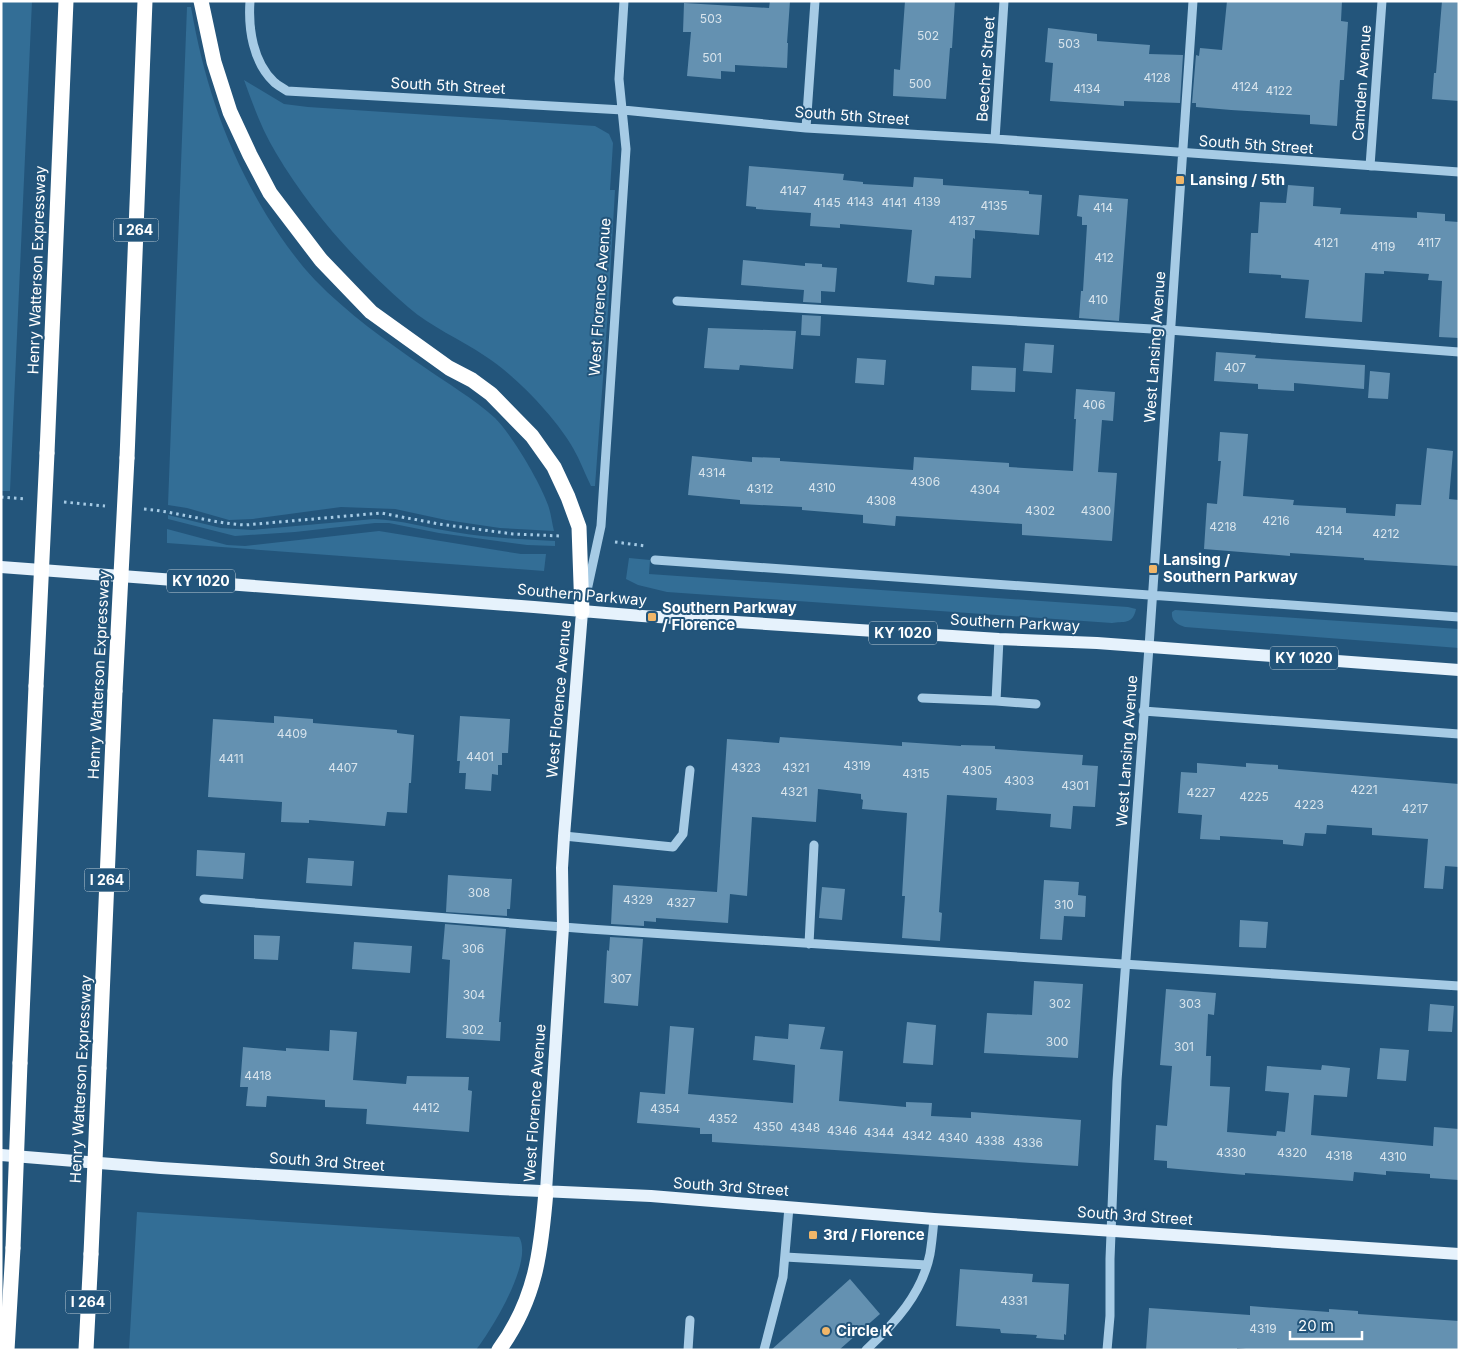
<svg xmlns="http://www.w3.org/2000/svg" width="1460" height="1351" viewBox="0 0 1460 1351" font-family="Inter,sans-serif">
	<rect width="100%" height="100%" fill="#23557b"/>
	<path fill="#336e96" d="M1 1H32L10 491H1Z
		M187 7H191C204 83 227 150 267 216 281 238 297 261 315 280 347 313 386 341 424 367 448 384 473 398 495 418 512 435 540 482 548 505 551 513 552 523 554 531L500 528 446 520 395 509 341 507 253 519 229 520 187 508 168 505Z
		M244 80 284 104 308 107 595 126 609 134 613 143 610 190H615L608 311 595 486H591C585 474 580 460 573 448 556 418 515 375 485 356 460 339 431 327 408 307 356 262 311 212 276 153 262 130 253 105 244 80Z
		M168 515 221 528 252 530 374 519C402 520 427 528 454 532 488 538 521 539 555 541V546L527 545 439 533 389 523H375L295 532 235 536 168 519Z
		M167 529 227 545 245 546 379 531 521 554H546L544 571 167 543Z
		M629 558 650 560 649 574 1128 607 1136 609C1133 625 1123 621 1112 623L667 592 638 585 626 579Z
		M1175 610 1459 629V648L1185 627C1177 624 1171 621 1172 612Z
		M137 1212 519 1237C534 1261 492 1329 476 1350H129Z"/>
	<path fill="#6491b1" d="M770 1H790L787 43H788L787 68 735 65V72L721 71V79L687 76 691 32H683L684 3 769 8Z
		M905 1H955L952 48H950L946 99 893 96 894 69 900 70Z
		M1227 1H1342L1341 21 1348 22 1344 80H1340L1337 126 1310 124V115L1231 110 1196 107V103H1192L1196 55 1199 56 1200 48 1222 50Z
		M1442 1H1459V101L1432 99 1434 73H1436Z
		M1048 28 1097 34V41L1150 45 1149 54 1183 55 1180 103 1124 101V106L1050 101 1053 63 1045 62Z
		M749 166 844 174 843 180 863 182V184L913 187 914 177 943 179V185L1029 191V194L1042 195 1039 235 975 230V239L973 238 971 278 935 276 934 285 907 282 912 230 840 224V228L810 226 811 213 756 209V207L746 206Z
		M1288 185 1314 187 1313 206 1341 208 1340 214 1417 218V212L1445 214V221L1459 222V338L1439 337 1442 281 1428 280 1429 274 1384 271V274L1365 273 1362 322 1305 318 1309 280 1281 278V275L1249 273 1251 233H1258L1260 202 1286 203Z
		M1079 195 1128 199 1119 321 1079 318 1081 291H1083L1087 225H1082V217L1077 216Z
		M743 260 805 266V263L822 264V267L837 268 835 292 821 291V303L803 302 804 290 741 285Z
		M802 315 821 316 820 336 801 335Z
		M708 328 796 331 793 369 740 365 739 370 704 368Z
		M1025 343 1054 345 1052 373 1023 371Z
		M1216 352 1256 355 1255 358 1365 365 1364 389 1294 383V391L1258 389V384L1214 381Z
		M857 358 886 360 884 385 855 383Z
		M972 366 1016 368 1015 392 971 390Z
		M1370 371 1390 373 1388 399 1368 398Z
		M1076 389 1115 392 1113 421 1102 420 1098 472 1117 473 1112 541 1022 535V524L896 516 895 526 863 523V515L802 510V507L740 504V500L688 495 692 456 752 462V457L780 458V461L913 470 914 457 1009 463V467L1073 471 1076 419H1074Z
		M1220 432 1248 434 1243 496 1294 500 1293 505 1346 508V513L1395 516 1396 504 1421 505 1427 448 1453 451 1449 499 1459 500V566L1364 560V558L1290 553V556L1204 549 1207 503 1217 504 1221 461H1218Z
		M274 716 313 719V723L397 730V733L414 735 411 783H409L407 813 387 812 385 826 309 820V823L281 822 282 802 208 797 213 719 274 723Z
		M460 716 510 719 508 753H502V765H498V775L492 774 491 791 465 789 466 773H459L460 761H457Z
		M780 737 902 746V742L961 746V745L995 746V749L1083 755 1082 765 1098 766 1095 807 1073 806 1071 829 1050 827 1051 814 996 810 997 798 947 795 939 912 942 913 940 941 902 938 905 896H902L907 813 862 809 863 800 861 799V794L818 789 816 822 752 817 747 896 730 894 728 923 656 918V922L644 921V926L611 924 613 885 717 892 727 739 779 743Z
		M1197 763 1246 767V763L1278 765V769L1459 784V867L1445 866 1443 889 1424 888 1428 839 1372 835V828L1327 825 1326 834 1305 833 1303 846 1283 844V840L1220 836V840L1200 839 1202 815 1178 813 1181 772 1197 773Z
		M197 850 245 853 243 879 196 876Z
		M308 858 354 861 352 886 306 883Z
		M448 875 512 879 510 909H507V916L446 912Z
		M1044 880 1079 882 1078 895 1086 896 1085 917 1064 916 1062 940 1040 939Z
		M822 887 845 889 842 920 819 918Z
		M1240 920 1268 922 1266 948 1239 947Z
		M445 924 506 929 499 1022H501L500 1041 446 1038 450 960 442 959Z
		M254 935 280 936 278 960 254 959Z
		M610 937 643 939 638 1006 604 1003 607 950 609 951Z
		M354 942 412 946 410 973 352 969Z
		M1034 981 1083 984 1078 1058 984 1053 987 1013 1032 1015Z
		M1166 989 1216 993 1214 1015 1208 1014 1206 1056H1211L1210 1086 1230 1087 1227 1132 1276 1136 1277 1131 1285 1132 1289 1093 1265 1091 1267 1066 1321 1070 1322 1065 1350 1068 1347 1097 1314 1095 1311 1135 1433 1146 1434 1127 1459 1129V1180L1430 1178V1174L1386 1171V1175L1354 1172 1353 1181 1245 1173V1175L1167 1168V1161L1154 1160 1156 1125 1167 1126 1172 1066 1160 1065Z
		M1430 1004 1454 1006 1452 1032 1428 1031Z
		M907 1022 936 1025 933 1065 903 1063Z
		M789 1024 825 1027 820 1049 843 1051 839 1101 906 1107V1102L932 1103 931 1116 971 1118V1112L1081 1120 1078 1166 712 1142V1134H700V1128L637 1123 640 1092 665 1094 670 1026 694 1028 688 1094 793 1103 795 1065 753 1060 755 1036 788 1039Z
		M330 1030 357 1032 353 1080 406 1084 407 1076 469 1077 468 1090 472 1091 469 1132 366 1124 367 1109 325 1107V1100L267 1096 266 1107 246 1106 248 1087H240L243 1047 286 1051V1048L329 1051Z
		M1380 1048 1409 1050 1406 1081 1377 1079Z
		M960 1269 1033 1274 1032 1282 1069 1284 1066 1335 1064 1334V1340L1036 1338 1037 1335 1001 1333 1000 1329 956 1326Z
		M850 1279 880 1314 839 1350H771Z
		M1250 1306 1329 1312V1309L1358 1311V1314L1459 1321V1350H1255L1237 1348V1350H1146L1149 1308 1250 1315Z"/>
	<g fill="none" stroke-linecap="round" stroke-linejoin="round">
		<path stroke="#a6cbe5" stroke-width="3" stroke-dasharray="2.5 4" stroke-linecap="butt" d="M1 497 26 499
			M64 502 105 506
			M144 509C179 512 210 523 245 525L381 513 439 524 513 534 561 536
			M615 542 646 546"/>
		<path stroke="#a6cbe5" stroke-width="9" d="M250 1C248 29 253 62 274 82 277 85 283 88 287 91L623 110 806 128 995 139 1459 172
			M806 128 815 1
			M995 139 1004 1
			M1370 166 1382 1
			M677 301 1169 330 1459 352
			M655 560 1459 617
			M586 595 601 526 626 149 619 79 624 1
			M922 698 996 701 999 639
			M996 701 1036 704
			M1143 711 1459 734
			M564 836 673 847 683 834 690 770
			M204 899 589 929 1459 986
			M809 944 814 845
			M785 1257 927 1265
			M688 1350 690 1320
			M764 1350 783 1277 789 1207
			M866 1350C895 1323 922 1294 930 1254 932 1242 933 1230 934 1219
			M1107 1350 1110 1316V1259L1117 1081 1149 647 1193 1"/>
		<path stroke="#e6f2fc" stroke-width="12" d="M1 567 534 607 642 616 999 639 1097 643 1459 670
			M1 1155 161 1168 499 1189 651 1196 934 1219 1459 1254
			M546 1191 563 927 562 868 564 836 582 612"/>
		<path stroke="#fff" stroke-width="15" d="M201 1 214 62 230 112 250 155 270 193 321 260 371 312 449 368 472 380 491 394 532 436 554 467 568 497 579 527 582 612
			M47 453 66 1
			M127 458 145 1
			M20 1063 36 686
			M99 1068 115 691
			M7 1350 13 1248
			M86 1350 91 1254
			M499 1350C536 1299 541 1252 546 1191"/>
		<path stroke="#fff" stroke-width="15" d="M36 686 47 453
			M115 691 127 458
			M13 1248 20 1063
			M91 1254 99 1068"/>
	</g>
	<g fill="#f0b669" stroke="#23557b" stroke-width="2">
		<rect x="1175" y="175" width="10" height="10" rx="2.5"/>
		<rect x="1148" y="564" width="10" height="10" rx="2.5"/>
		<rect x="647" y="612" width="10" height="10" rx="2.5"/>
		<rect x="808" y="1230" width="10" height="10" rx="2.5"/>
		<circle cx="826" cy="1331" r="5"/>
	</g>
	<g text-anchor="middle" stroke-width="4" stroke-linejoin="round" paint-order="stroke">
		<g font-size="12" fill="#d8e4ec">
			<text x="711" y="23">503</text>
			<text x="928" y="40">502</text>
			<text x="1069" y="48">503</text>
			<text x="712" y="62">501</text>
			<text x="1157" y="82">4128</text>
			<text x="920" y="88">500</text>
			<text x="1245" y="91">4124</text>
			<text x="1087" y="93">4134</text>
			<text x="1279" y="95">4122</text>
			<text x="793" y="195">4147</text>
			<text x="860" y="206">4143</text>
			<text x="927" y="206">4139</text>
			<text x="827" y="207">4145</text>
			<text x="894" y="207">4141</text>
			<text x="994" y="210">4135</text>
			<text x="1103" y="212">414</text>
			<text x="962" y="225">4137</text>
			<text x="1326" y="247">4121</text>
			<text x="1429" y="247">4117</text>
			<text x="1383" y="251">4119</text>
			<text x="1104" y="262">412</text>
			<text x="1098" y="304">410</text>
			<text x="1235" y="372">407</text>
			<text x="1094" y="409">406</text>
			<text x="712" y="477">4314</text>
			<text x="925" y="486">4306</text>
			<text x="822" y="492">4310</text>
			<text x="760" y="493">4312</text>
			<text x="985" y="494">4304</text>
			<text x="881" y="505">4308</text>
			<text x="1040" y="515">4302</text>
			<text x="1096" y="515">4300</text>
			<text x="1276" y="525">4216</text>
			<text x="1223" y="531">4218</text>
			<text x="1329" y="535">4214</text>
			<text x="1386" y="538">4212</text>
			<text x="292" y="738">4409</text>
			<text x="480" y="761">4401</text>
			<text x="231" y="763">4411</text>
			<text x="857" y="770">4319</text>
			<text x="343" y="772">4407</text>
			<text x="746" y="772">4323</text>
			<text x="796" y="772">4321</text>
			<text x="977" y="775">4305</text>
			<text x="916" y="778">4315</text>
			<text x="1019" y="785">4303</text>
			<text x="1075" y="790">4301</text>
			<text x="1364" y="794">4221</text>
			<text x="794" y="796">4321</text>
			<text x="1201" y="797">4227</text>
			<text x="1254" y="801">4225</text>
			<text x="1309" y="809">4223</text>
			<text x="1415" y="813">4217</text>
			<text x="479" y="897">308</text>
			<text x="638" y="904">4329</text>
			<text x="681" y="907">4327</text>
			<text x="1064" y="909">310</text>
			<text x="473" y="953">306</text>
			<text x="621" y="983">307</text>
			<text x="474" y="999">304</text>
			<text x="1060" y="1008">302</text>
			<text x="1190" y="1008">303</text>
			<text x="473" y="1034">302</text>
			<text x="1057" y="1046">300</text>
			<text x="1184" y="1051">301</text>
			<text x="258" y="1080">4418</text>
			<text x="426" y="1112">4412</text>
			<text x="665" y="1113">4354</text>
			<text x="723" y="1123">4352</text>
			<text x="768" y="1131">4350</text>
			<text x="805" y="1132">4348</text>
			<text x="842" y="1135">4346</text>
			<text x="879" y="1137">4344</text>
			<text x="917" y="1140">4342</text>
			<text x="953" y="1142">4340</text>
			<text x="990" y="1145">4338</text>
			<text x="1028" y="1147">4336</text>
			<text x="1231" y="1157">4330</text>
			<text x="1292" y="1157">4320</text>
			<text x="1339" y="1160">4318</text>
			<text x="1393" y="1161">4310</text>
			<text x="1014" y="1305">4331</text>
			<text x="1263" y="1333">4319</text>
		</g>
		<g fill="#23557b" stroke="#bdccd7" stroke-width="1">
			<rect x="113.5" y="218.5" width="45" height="23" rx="4"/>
			<rect x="167" y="569.5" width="68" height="23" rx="4"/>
			<rect x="869" y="621.5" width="68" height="23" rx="4"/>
			<rect x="1270" y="646.5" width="68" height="23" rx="4"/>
			<rect x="84.5" y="868.5" width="45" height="23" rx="4"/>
			<rect x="65.5" y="1290.5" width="45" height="23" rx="4"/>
		</g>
		<g font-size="14" font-weight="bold" fill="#fff">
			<text x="136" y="235">I 264</text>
			<text x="201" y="586">KY 1020</text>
			<text x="903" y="638">KY 1020</text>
			<text x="1304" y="663">KY 1020</text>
			<text x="107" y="885">I 264</text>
			<text x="88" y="1307">I 264</text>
		</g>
		<g font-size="15" fill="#fff" stroke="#23557b">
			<text transform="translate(986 69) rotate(-86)" y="5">Beecher Street</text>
			<text transform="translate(1362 83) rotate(-86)" y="5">Camden Avenue</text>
			<text transform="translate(448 86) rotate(3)" y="5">South 5th Street</text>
			<text transform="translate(852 116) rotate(4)" y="5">South 5th Street</text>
			<text transform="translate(1256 145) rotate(4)" y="5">South 5th Street</text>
			<text transform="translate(37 270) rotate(-88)" y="5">Henry Watterson Expressway</text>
			<text transform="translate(600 297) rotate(-86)" y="5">West Florence Avenue</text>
			<text transform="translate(1155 347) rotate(-86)" y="5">West Lansing Avenue</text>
			<text transform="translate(582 595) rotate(5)" y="5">Southern Parkway</text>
			<text transform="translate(1015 623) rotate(3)" y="5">Southern Parkway</text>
			<text transform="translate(99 675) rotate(-87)" y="5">Henry Watterson Expressway</text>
			<text transform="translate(559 699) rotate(-85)" y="5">West Florence Avenue</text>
			<text transform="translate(1127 751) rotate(-86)" y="5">West Lansing Avenue</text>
			<text transform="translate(81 1079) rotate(-87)" y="5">Henry Watterson Expressway</text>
			<text transform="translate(535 1103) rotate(-86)" y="5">West Florence Avenue</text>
			<text transform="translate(327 1162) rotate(4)" y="5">South 3rd Street</text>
			<text transform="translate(731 1187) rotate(4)" y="5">South 3rd Street</text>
			<text transform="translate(1135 1216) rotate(4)" y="5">South 3rd Street</text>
		</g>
		<g font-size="15" font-weight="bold" fill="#fff" stroke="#23557b" text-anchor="start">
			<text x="1190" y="185">Lansing / 5th</text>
			<text x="1163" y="565">Lansing /<tspan x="1163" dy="17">Southern Parkway</tspan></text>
			<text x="662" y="613">Southern Parkway<tspan x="662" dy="17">/ Florence</tspan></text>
			<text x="823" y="1240">3rd / Florence</text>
			<text x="836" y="1336">Circle K</text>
		</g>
	</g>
	<rect width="1460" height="1351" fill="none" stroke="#ffffff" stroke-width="5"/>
	<path d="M1290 1331v8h72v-8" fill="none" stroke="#ffffff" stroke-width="2.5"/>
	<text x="1298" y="1331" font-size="15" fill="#ffffff" stroke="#23557b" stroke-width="4" paint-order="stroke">20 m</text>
</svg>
